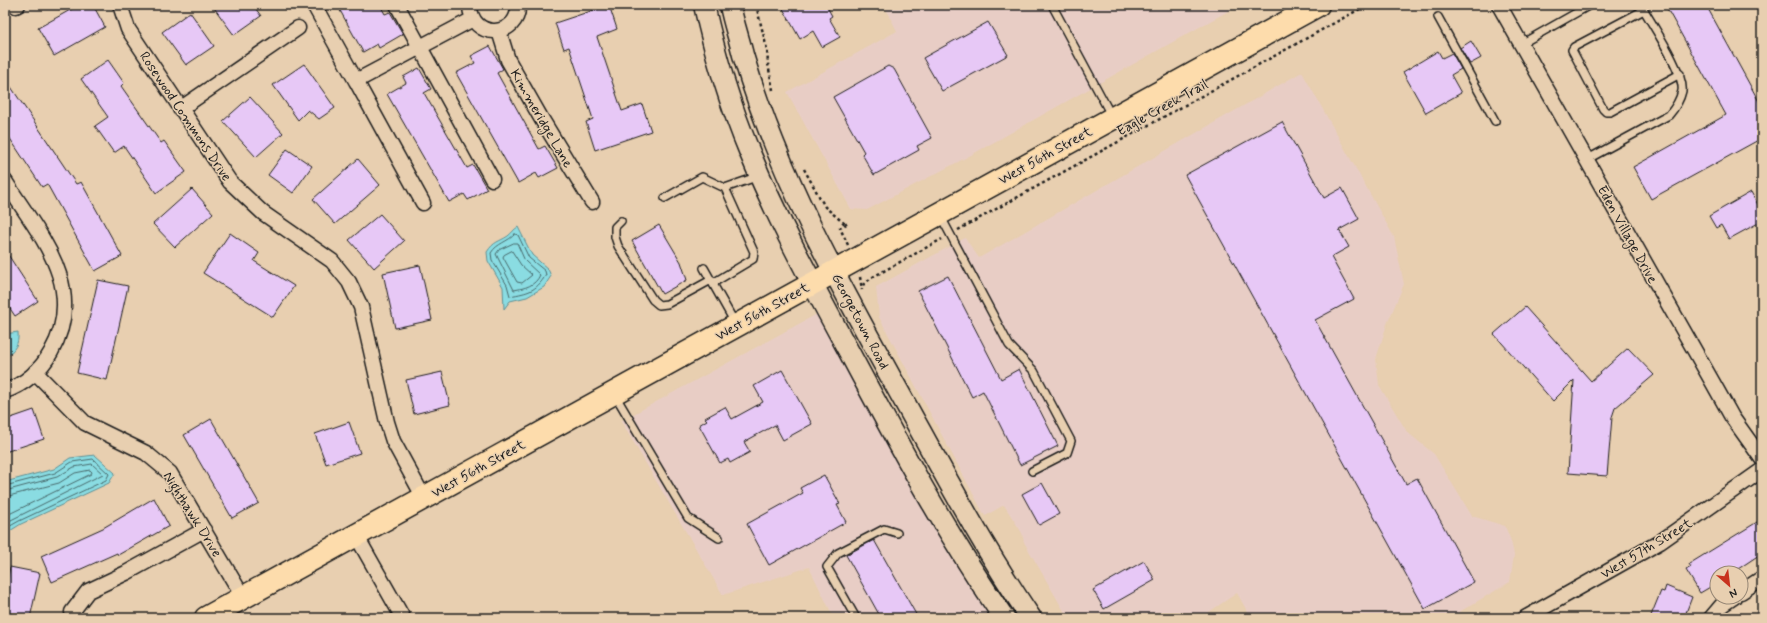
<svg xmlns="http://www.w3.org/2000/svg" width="1767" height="623" viewBox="0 0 1767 623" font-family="Mynerve,sans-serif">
	<rect width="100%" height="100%" fill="#e8cfb0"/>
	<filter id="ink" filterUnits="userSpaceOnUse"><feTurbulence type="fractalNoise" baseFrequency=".025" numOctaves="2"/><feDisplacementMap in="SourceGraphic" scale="8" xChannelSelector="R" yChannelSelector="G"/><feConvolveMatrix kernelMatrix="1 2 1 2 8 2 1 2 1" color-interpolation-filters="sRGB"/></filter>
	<g filter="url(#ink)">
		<path fill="#e8cdc5" d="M884 5H1239L971 155 867 210 851 209 787 92 897 31Z
			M1302 72 1394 237 1404 284 1387 324 1376 359 1379 385 1407 432 1434 454 1472 516 1505 526 1511 541 1514 555 1510 582 1449 618H1251L1237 593 1200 618H1068L1024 542 1022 533 1004 505 985 516 879 317 876 287 965 238 979 258Z
			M817 314 824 321 938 530 991 618H834L809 567 723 595 621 421Z"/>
		<path fill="#8adce2" stroke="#5e8f93" d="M518 227 532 255 548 269 551 276 544 287 527 297 510 301 504 309 503 287 488 261 487 252C494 241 499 242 508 236 512 233 514 229 518 227Z
			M18 332C19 345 15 349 5 358V334Z
			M95 455 115 473 109 483 21 524 5 534V482L54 469 70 458Z"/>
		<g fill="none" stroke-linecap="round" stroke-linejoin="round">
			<path stroke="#48696b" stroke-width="1" d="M515 234 518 235 529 258 545 271 546 275C535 292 529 292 510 296L507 285 492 260 491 253C497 243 508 242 515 234Z
				M514 243H517L525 261 540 275C535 286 525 288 514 290L496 254 499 250Z
				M512 251 521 265 532 275 522 283 517 282 503 257 504 255Z
				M5 486 55 473 72 462 93 459 109 474 106 480 19 521 5 529
				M5 491 57 477 74 467 92 464 103 474 5 523
				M5 497 59 483 75 473 90 470 92 472 91 474 5 516"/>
		</g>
		<path fill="#e7c8f6" stroke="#1c1c1c" d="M79 5H93L105 27 54 56 38 28Z
			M212 5H253L261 16 234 35Z
			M337 5H380L385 14 390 12 403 34 379 48 377 44 363 52Z
			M609 5 617 29 597 37 622 111 642 104 651 131 595 150 586 122 593 119 569 47 564 49 555 23Z
			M781 5H826L832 16 829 18 840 37 822 47 813 31 800 39Z
			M1665 5H1706L1762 107V138L1651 199 1633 167 1726 115Z
			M190 12 214 46 186 65 162 32Z
			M988 22 1008 55 942 91 923 58Z
			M1471 41 1481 58 1470 64 1460 48Z
			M490 46 503 69 497 73 539 149 545 146 558 168 539 178 536 173 518 183 456 73 475 63 471 56Z
			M1438 51 1442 58 1452 53 1461 69 1451 75 1461 93 1426 113 1403 72Z
			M108 60 124 83 121 86 161 143 164 141 186 172 156 193 124 146 114 153 95 126 108 117 81 79Z
			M304 64 335 108 319 119 308 110 298 120 273 85Z
			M888 66 894 69 932 138 917 146 919 150 874 175 862 154 864 152 833 97Z
			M419 68 431 89 424 93 467 168 473 165 487 189 468 200 464 194 449 202 387 94 406 83 403 77Z
			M5 78 76 184 81 182 122 256 95 271 47 184 42 187 5 131Z
			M250 97 283 133 256 157 223 121Z
			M1282 122 1324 198 1342 188 1359 219 1339 230 1349 247 1331 257 1354 299 1315 320 1406 484 1417 478 1474 582 1425 609 1185 175Z
			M287 149 312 166 293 193 268 175Z
			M358 159 380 185 335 224 313 199Z
			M192 189 213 213 175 247 153 224Z
			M1751 192 1762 212V221L1729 239 1721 225 1716 228 1709 216Z
			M380 214 404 241 374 268 349 240Z
			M659 225 681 262 687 280 662 294 632 241Z
			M230 233 259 253 254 261 294 286 273 317 203 273Z
			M5 250 38 301 15 316 5 301Z
			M420 265 432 320 395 328 383 273Z
			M948 276 1001 379 1019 369 1058 446 1020 465 983 391 972 397 918 291Z
			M98 280 128 286 107 380 77 373Z
			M1525 307 1591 381 1628 348 1654 375 1615 408 1612 417 1607 476 1568 473 1574 380 1553 401 1494 334Z
			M782 370 812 424 783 440 775 425 744 442 750 452 730 463 728 459 720 463 699 425 707 420 705 418 725 407 732 419 763 402 754 386Z
			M442 372 450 405 414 414 406 380Z
			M34 410 44 439 5 452V420Z
			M211 419 259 503 232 518 184 435Z
			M349 422 360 453 326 464 315 434Z
			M824 475 840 504 837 505 846 522 769 565 747 524 803 493 800 488Z
			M1042 483 1059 514 1039 525 1022 494Z
			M154 498 169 526 118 555 117 553 52 582 41 556 103 528Z
			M1762 519V553L1732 573H1717V583L1700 593 1686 570 1691 567 1689 564Z
			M874 540 918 618H881L846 555Z
			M1144 561 1155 580 1104 609 1093 590Z
			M10 567 40 573 30 618H5V591Z
			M1666 586 1692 597 1684 618H1650L1661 591 1664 592Z"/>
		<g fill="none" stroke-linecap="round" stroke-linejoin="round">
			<g stroke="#1c1c1c" stroke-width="10">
				<path id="service" d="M1052 5 1111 115
					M1644 10 1574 47 1572 50 1603 109 1606 112H1610L1680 74
					M1438 17 1495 121
					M1521 44 1590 5
					M1586 160 1669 115C1675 108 1680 100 1682 91 1685 74 1653 26 1644 10L1639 5
					M665 198 702 177 725 188 759 176
					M940 215 1009 345 1034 371 1071 441 1067 453 1032 471
					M621 221 615 227V237L618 246 653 300 659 305 667 304 711 280
					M704 268 735 323
					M713 283 753 259 754 252 725 188
					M615 395 688 518 719 538
					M856 618 827 567 838 553 884 529 897 533"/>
			</g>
			<g stroke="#1c1c1c" stroke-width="17">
				<path id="minor" d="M120 5 128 29 230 182 263 213 332 261 349 282 361 307 387 422 393 441 424 498
					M314 5 356 81
					M397 5 492 179
					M470 5C470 41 520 38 518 5
					M1499 5 1713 383 1732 417 1762 459
					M16 6 18 5
					M499 31 508 60 541 118 592 202
					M180 109 298 28
					M5 181C39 235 88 287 51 352 41 370 24 385 5 391
					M423 203 356 81 473 19
					M35 372 85 423 146 453 170 473 243 597
					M356 535 403 618
					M1741 592 1762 578
					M72 612 88 591 126 573 204 530
					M1525 618 1660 542 1762 470
					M1711 618 1722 605 1734 597"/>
			</g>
			<g stroke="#1c1c1c" stroke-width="23">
				<path id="secondary" d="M704 5C715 55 730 105 750 153 778 221 813 285 848 350 897 442 945 532 1004 618
					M730 5C733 22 739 38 743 55 777 171 836 278 894 383 938 462 980 543 1031 618"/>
			</g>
			<g stroke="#1c1c1c" stroke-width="25">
				<path id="primary" d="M206 618 1318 5"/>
			</g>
			<path stroke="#1c1c1c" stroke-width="2.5" stroke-dasharray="3 3" stroke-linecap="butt" d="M756 5 767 49 768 64 773 90
				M804 169 825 207 845 224
				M958 230 1367 5
				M848 245 840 228 848 223
				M860 277 862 290
				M863 285 871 278 942 239"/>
			<use href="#service" stroke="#e8cfb0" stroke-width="7"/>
			<use href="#minor" stroke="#e8cfb0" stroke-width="14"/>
			<use href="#secondary" stroke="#e8cfb0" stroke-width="20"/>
			<use href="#primary" stroke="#fddcac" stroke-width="22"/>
		</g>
	</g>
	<g text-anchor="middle" stroke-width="3" stroke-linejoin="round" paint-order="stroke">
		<g font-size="14" fill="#1c1c1c" stroke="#e8cfb0">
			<text transform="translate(1162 107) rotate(-29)" y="5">Eagle Creek Trail</text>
			<text transform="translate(186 116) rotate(56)" y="5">Rosewood Commons Drive</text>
			<text transform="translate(542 118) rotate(60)" y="5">Kimmeridge Lane</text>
			<text transform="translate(1045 155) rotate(-29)" y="5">West 56th Street</text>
			<text transform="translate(1628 234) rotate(61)" y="5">Eden Village Drive</text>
			<text transform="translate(762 311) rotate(-29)" y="5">West 56th Street</text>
			<text transform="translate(861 321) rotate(62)" y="5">Georgetown Road</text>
			<text transform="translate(478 468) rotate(-29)" y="5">West 56th Street</text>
			<text transform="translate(193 514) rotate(58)" y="5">Nighthawk Drive</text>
			<text transform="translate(1646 548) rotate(-31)" y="5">West 57th Street</text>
		</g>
	</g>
	<rect width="1767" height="623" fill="none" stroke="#e8cfb0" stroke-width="20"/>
	<rect x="10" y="10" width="1747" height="603" fill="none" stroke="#1c1c1c" stroke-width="1.5" filter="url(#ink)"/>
	<g transform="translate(1729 585) rotate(152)"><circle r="19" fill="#e8cfb0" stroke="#968775"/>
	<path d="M0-3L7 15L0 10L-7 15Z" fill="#c8321e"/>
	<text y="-6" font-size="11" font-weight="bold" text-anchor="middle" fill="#1c1c1c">N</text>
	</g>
</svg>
